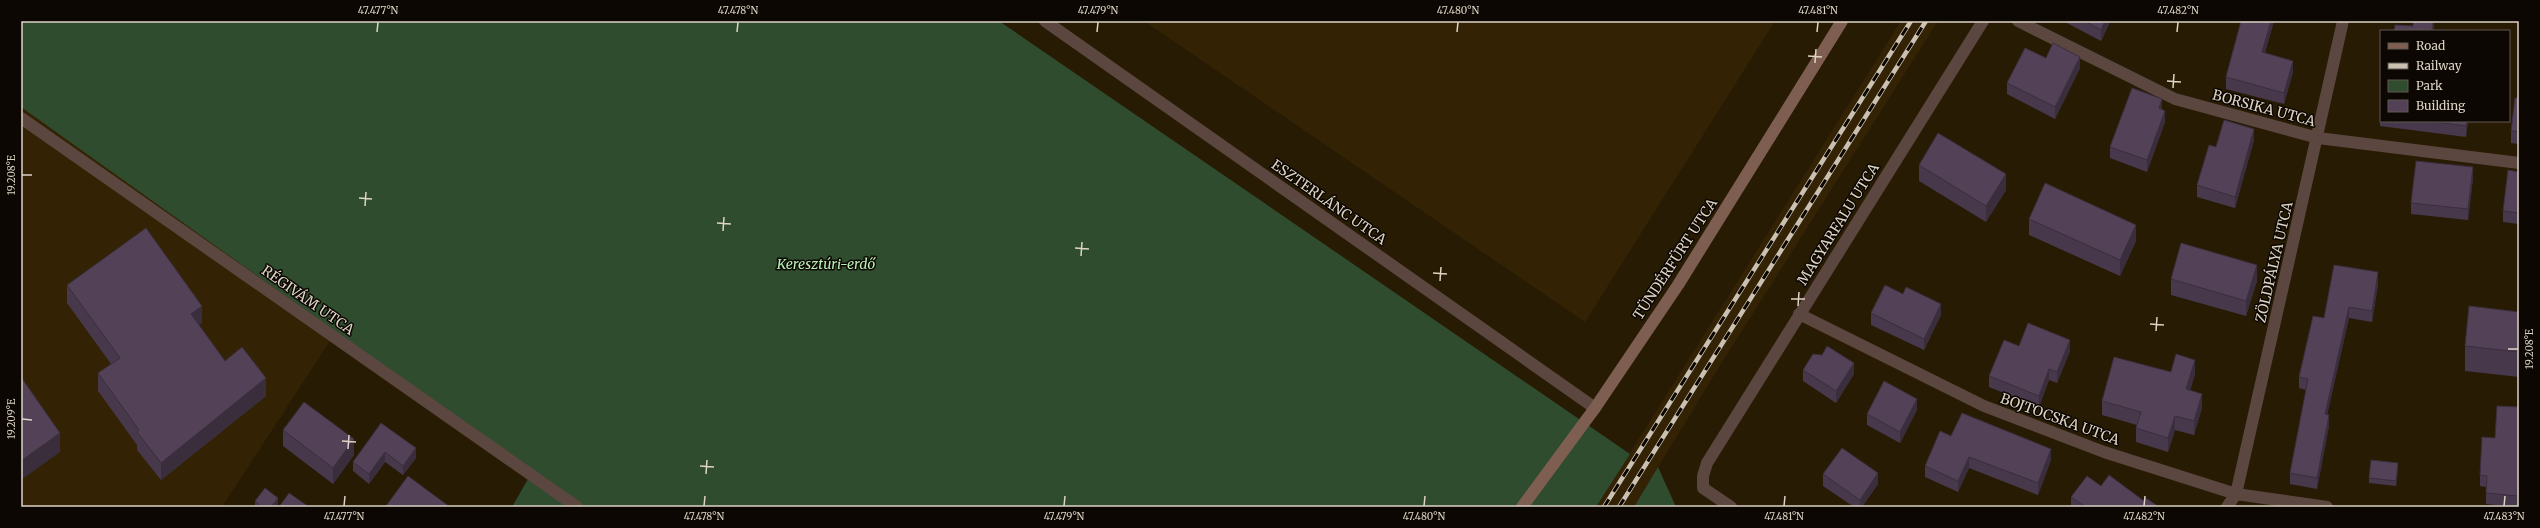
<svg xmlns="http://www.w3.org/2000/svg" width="2540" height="528" viewBox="0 0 2540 528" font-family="Merriweather,serif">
	<rect width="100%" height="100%" fill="#281b04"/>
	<path fill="#332304" d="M1144 21H1775L1585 322Z
		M1901 21H1938L1719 367 1634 507H1596Z
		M21 107 337 330 222 507H21Z"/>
	<path fill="#304c2f" d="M21 21H999L1630 454 1596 507H512L532 472 21 107Z
		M1658 467 1676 507H1634Z"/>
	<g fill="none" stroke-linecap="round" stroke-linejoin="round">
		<path stroke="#5b473f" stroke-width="12" d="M1045 21 1595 408
			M2018 21 2175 99 2318 138 2519 163
			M21 118 577 507
			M1799 314 1984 406 2104 452 2236 494 2327 507
			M1731 507 1703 488V476L1707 463 1983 21
			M2227 507 2236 494 2343 21"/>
		<path stroke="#7e5e51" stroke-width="12" d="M1522 507 1595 408 1678 285 1842 21"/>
		<g stroke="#cac1b2" stroke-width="4.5">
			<path id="rail" d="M1604 507 1911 21
				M1619 507 1926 21"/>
		</g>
		<use href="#rail" stroke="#0c0702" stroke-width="3" stroke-dasharray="9" stroke-linecap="butt"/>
	</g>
	<path fill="#47384b" d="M2063 21H2109V24L2101 41Z
		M2241 21H2274L2265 53 2293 72 2284 104 2226 89V77Z
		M2080 68 2055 119 2007 94V83Z
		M2519 98V144L2511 143V131Z
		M2381 104V121H2468L2466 137 2380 126V115Z
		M2162 110 2165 122 2147 172 2110 158V147Z
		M2254 140 2235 208 2197 197V185L2216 147Z
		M1919 165 2006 190 1986 222 1919 181Z
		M2519 172V224L2503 222V211Z
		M2473 178 2468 220 2411 214V203Z
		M2029 219 2136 241 2120 276 2029 235Z
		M2171 279 2257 281 2246 316 2171 295Z
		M2378 284 2372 322 2349 318 2327 414 2329 426 2317 489 2290 484V473L2306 390 2299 388V377L2324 318Z
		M67 285 202 323 199 325 225 361 266 396 161 480 137 450V445L98 391V373L111 364 67 303Z
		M2519 312V377L2465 371V346Z
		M1871 313 1941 315 1924 350 1871 325Z
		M2019 346 2070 351 2057 383 2049 380 2039 407 1989 387V376Z
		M1803 370 1854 374 1836 403 1803 381Z
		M2171 372 2195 374 2190 391 2202 408 2194 435 2175 430 2168 452 2136 442V428L2137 425 2102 415V401Z
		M2519 407V507L2486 504V487L2480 486V475L2495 438Z
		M1917 410 1900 443 1867 425V414Z
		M381 423 416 458 403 475 385 462 369 484 353 471V462Z
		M283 430 354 455 333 484 283 446Z
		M1951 436 2051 460 2038 495 1969 468 1958 492 1925 477V466Z
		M2398 469 2396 486 2369 483V478Z
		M1823 474 1878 484 1862 507H1854L1823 486Z
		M2101 486 2144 501 2159 507H2071V497Z
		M255 501 278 504 275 507H255Z"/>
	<path fill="#3a2e3d" d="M2105 21H2109V24L2101 41V30Z
		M2271 21H2274L2262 63V52Z
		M2433 21H2434V31H2432Z
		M2080 57V68L2055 119V107Z
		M2293 61V72L2284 104V93Z
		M2162 99V111L2159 108Z
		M2165 111V122L2147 172V160Z
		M2467 121H2468L2466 137V126Z
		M2254 129V140L2235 208V197Z
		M2473 167V178L2468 220V209Z
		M2006 174V190L1986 222V206Z
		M2136 225V241L2120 276V260Z
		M2257 265V281L2246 316V301Z
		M2378 272V284L2372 322V311Z
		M1941 304V315L1924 350V339Z
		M202 306V323L191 331V314Z
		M2349 307V318L2325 425V414Z
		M2070 340V351L2057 383V372Z
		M2195 360V374L2186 404V389Z
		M1854 363V374L1836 403V391Z
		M2049 369V380L2039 407V396Z
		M266 378V396L161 480V463Z
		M2202 394V408L2194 435V421Z
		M1917 399V410L1900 443V432Z
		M2329 415V426L2317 489V478Z
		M2175 416V430L2168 452V438Z
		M60 433V452L21 480V461Z
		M354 439V455L333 484V468Z
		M416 448V458L403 475V466Z
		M2051 449V460L2038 495V483Z
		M385 452V462L369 484V474Z
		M1969 457V468L1958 492V481Z
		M2398 463V469L2396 486V481Z
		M1878 473V484L1862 507H1860V500Z
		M278 498V504L275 507H271Z"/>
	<path fill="#534157" stroke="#3a2e3d" d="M2085 21H2105L2101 30Z
		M2241 21H2271L2262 52 2293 61 2284 93 2226 77Z
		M2413 21H2433L2432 31H2394L2395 25 2413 26Z
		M2053 43 2080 57 2055 107 2007 83 2025 48 2046 58Z
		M2132 88 2162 99 2159 108 2165 111 2147 160 2110 147Z
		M2515 98H2519V132L2511 131Z
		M2381 104V115H2380Z
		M2224 120 2254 129 2235 197 2197 185 2209 145 2216 147Z
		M2429 121H2467L2466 126Z
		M1938 133 2006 174 1986 206 1919 165Z
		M2416 161 2473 167 2468 209 2411 203Z
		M2508 170 2519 172V213L2503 211Z
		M2045 183 2136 225 2120 260 2029 219Z
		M146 228 202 306 191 314 225 361 242 347 266 378 161 463 137 432 139 430 98 373 120 358 67 285Z
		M2181 243 2257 265 2246 301 2171 279Z
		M2334 265 2378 272 2372 311 2349 307 2325 414 2329 415 2317 478 2290 473 2308 379 2299 377 2313 316 2324 318Z
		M1885 285 1903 294 1906 287 1941 304 1924 339 1871 313Z
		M2469 306 2519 312V352L2465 346Z
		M2028 323 2070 340 2057 372 2049 369 2039 396 1989 376 2004 340 2019 346Z
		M1827 346 1854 363 1836 391 1803 370 1813 354 1822 355Z
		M2176 354 2195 360 2186 389 2202 394 2194 421 2175 416 2168 438 2136 428 2141 412 2102 401 2114 357 2171 372Z
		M21 377 60 433 21 461Z
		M1884 381 1917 399 1900 432 1867 414Z
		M304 402 354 439 333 468 283 430Z
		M2497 406 2519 407 2518 416H2519V499L2518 496 2486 493 2487 476 2480 475 2482 437 2495 438Z
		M1962 413 2051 449 2038 483 1969 457 1958 481 1925 466 1940 431 1951 436Z
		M381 423 416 448 403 466 385 452 369 474 353 462Z
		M1842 448 1878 473 1860 500 1823 474Z
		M2371 460 2398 463 2396 481 2369 478Z
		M2109 475 2144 501 2146 498 2159 507H2086L2071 497 2087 476 2101 486Z
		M408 476 450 507H387L386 506Z
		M265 488 278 498 271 507H262L255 501Z
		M289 493 309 507H279Z"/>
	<path fill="none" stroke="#ddd4c6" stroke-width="1.5" d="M377 32 378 22M737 32 738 22M1097 32 1098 22M1457 32 1458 22M1817 32 1818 22M2177 32 2178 22M1808 56 1822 57M1815 63 1816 49M2167 81 2181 82M2173 88 2174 74M22 175H32M359 198 372 199M365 206 366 192M717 223 731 224M723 231 724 217M1075 248 1089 249M1081 256 1082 242M1433 273 1447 274M1440 281 1441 267M1791 299H1805M1798 306 1799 292M2150 324 2164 325M2156 331 2157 317M2508 349H2518M22 419 32 420M342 441 356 442M348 449 349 435M700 466 714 467M706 474 707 460M344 506 345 496M704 506 705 496M1064 506 1065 496M1424 506 1425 496M1784 506 1785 496M2144 506 2145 496M2504 506 2505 496"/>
	<g text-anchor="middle" stroke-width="3" stroke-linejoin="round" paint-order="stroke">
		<g font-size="14" fill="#ddd4c6" stroke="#0c0702">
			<text transform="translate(2264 108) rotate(15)" y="5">BORSIKA UTCA</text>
			<text transform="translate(1329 202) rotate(35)" y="5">ESZTERLÁNC UTCA</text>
			<text transform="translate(1838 224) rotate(-58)" y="5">MAGYARFALU UTCA</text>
			<text transform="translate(1675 259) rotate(-57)" y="5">TÜNDÉRFÜRT UTCA</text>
			<text transform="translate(2274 262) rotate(-77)" y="5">ZÖLDPÁLYA UTCA</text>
			<text transform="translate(308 300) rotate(35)" y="5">RÉGIVÁM UTCA</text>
			<text transform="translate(2060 419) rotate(20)" y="5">BOJTOCSKA UTCA</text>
		</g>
		<g font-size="14" font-style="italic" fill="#b7efb4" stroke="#0c0702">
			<text x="826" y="269">Keresztúri-erdő</text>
		</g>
	</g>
	<rect width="2540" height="528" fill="none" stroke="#0c0702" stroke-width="44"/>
	<rect x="2380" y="30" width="130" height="92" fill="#0c0702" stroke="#605950"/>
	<rect x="2388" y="43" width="20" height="6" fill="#7e5e51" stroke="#605950"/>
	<text x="2416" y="50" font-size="12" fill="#ddd4c6">Road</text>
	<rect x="2388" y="63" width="20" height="6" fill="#cac1b2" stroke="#605950"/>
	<text x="2416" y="70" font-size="12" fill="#ddd4c6">Railway</text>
	<rect x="2388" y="80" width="20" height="12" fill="#304c2f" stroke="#605950"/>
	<text x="2416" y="90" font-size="12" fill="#ddd4c6">Park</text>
	<rect x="2388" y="100" width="20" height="12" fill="#534157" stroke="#605950"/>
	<text x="2416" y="110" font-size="12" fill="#ddd4c6">Building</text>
	<rect x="22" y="22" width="2496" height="484" fill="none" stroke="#ddd4c6" stroke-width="1.5"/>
	<g font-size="10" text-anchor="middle" fill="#ddd4c6">
		<text x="378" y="14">47.477°N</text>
		<text x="738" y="14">47.478°N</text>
		<text x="1098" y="14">47.479°N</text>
		<text x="1458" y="14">47.480°N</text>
		<text x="1818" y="14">47.481°N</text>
		<text x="2178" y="14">47.482°N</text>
		<text transform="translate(11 175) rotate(-90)" y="4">19.208°E</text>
		<text transform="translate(2529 349) rotate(-90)" y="4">19.208°E</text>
		<text transform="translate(11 419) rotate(-90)" y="4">19.209°E</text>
		<text x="344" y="520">47.477°N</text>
		<text x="704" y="520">47.478°N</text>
		<text x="1064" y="520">47.479°N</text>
		<text x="1424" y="520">47.480°N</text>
		<text x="1784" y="520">47.481°N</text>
		<text x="2144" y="520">47.482°N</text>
		<text x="2504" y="520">47.483°N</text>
	</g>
</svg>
